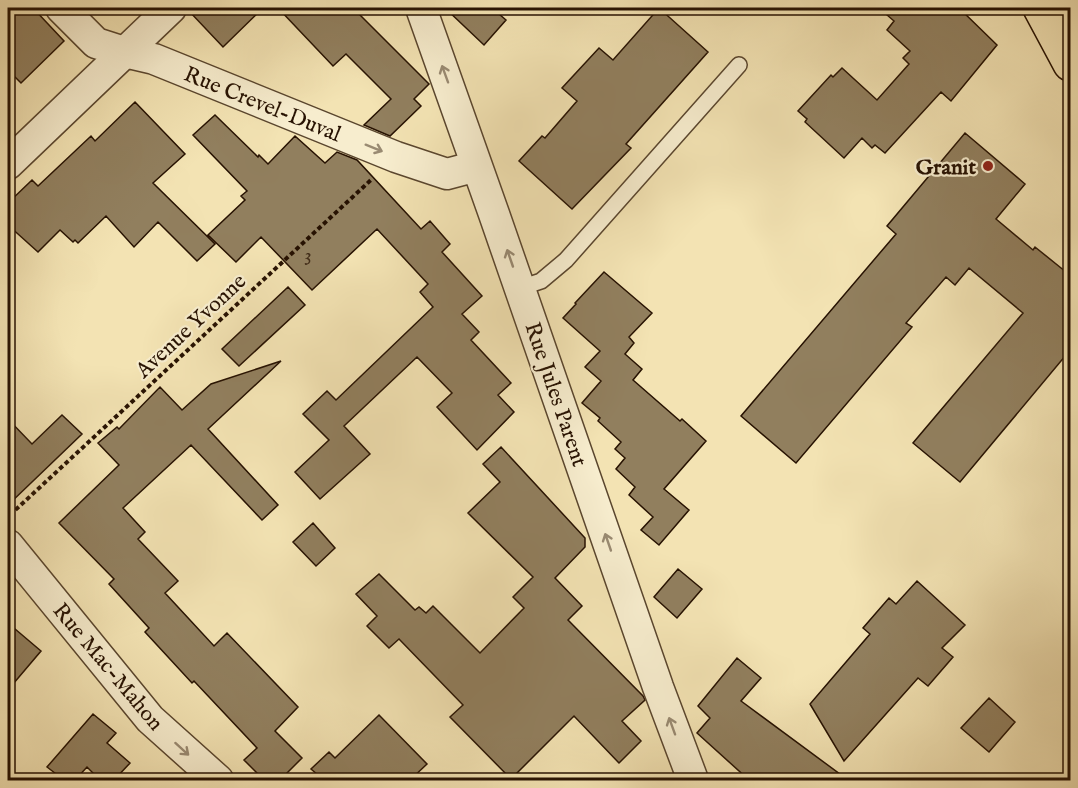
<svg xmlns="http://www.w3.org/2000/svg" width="1078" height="788" viewBox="0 0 1078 788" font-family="'IM FELL English',serif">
	<rect width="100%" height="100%" fill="#f3e3b3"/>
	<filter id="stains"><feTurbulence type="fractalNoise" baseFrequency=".00333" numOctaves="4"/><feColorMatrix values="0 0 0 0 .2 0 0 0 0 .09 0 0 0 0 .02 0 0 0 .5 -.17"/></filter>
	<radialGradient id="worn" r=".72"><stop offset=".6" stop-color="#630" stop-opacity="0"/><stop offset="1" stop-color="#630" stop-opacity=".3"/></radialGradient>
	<path fill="#917f5e" stroke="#271202" stroke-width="1.5" d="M8 8H33L64 41 21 83 8 70Z
		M188 8H263L223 47 188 10Z
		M278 8H353L429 84 414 99 421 106 390 136 364 125 391 99 346 54 333 66Z
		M445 8H492L506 20 484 45Z
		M659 8 708 52 626 144 631 148 572 209 519 161 542 136 545 138 577 101 562 88 599 48 613 60Z
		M879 8H959L997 45 951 101 941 92 885 153 875 145 872 148 862 138 844 158 805 122 807 119 798 111 831 75 833 77 842 68 877 100 909 64 903 58 910 51 887 30 894 21Z
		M135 102 185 154 153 183 215 244 197 261 158 222 134 247 106 216 78 243 75 240 73 242 60 230 38 252 8 225V203L32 180 38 186 91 136 95 141Z
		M215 115 258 157 259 155 268 164 295 136 325 163 337 152 357 160 421 229 430 221 450 244 442 252 482 296 462 314 479 332 471 340 511 383 498 395 514 412 477 450 437 407 452 393 417 357 344 426 370 454 320 499 295 472 329 440 303 414 327 391 336 400 433 307 420 292 428 284 377 229 312 290 261 237 236 262 208 235 245 200 241 196 247 191 193 135Z
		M965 133 1025 184 996 219 1033 250 1035 247 1071 276V349L960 482 913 443 1023 313 969 268 955 285 946 277 906 323 912 327 796 463 741 416 896 234 887 226Z
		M604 272 652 313 629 337 634 343 625 354 642 369 633 380 680 421 682 419 706 441 664 489 689 510 659 545 641 530 653 517 629 495 635 487 616 469 625 458 615 449 621 442 598 421 600 418 582 403 601 381 585 367 600 351 563 318 576 304 575 303Z
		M288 287 305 305 239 366 222 349Z
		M281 361 208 429 278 505 262 520 191 445 123 508 145 532 138 539 178 581 165 593 214 646 227 633 298 707 275 731 302 758 280 780H264L244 760 257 748 194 681 192 683 145 632 149 628 109 584 114 579 59 523 119 465 98 443 117 427 119 429 160 387 182 410 211 384Z
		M62 415 82 434 8 505V419L32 444Z
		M501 447 585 538V547L555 578 582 606 568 620 643 696 645 700 622 721 641 741 619 763 574 716 511 779 450 717 463 705 399 639 389 648 367 626 377 616 356 594 379 574 415 610 419 607 426 613 433 606 480 653 524 608 513 597 533 577 468 513 500 482 483 464Z
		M313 523 335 548 316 566 293 542Z
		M678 569 702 589 677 618 654 597Z
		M917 581 965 625 942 648 953 657 928 686 918 678 844 761 810 704 870 634 863 628 889 598 896 604Z
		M8 623 41 651 8 690Z
		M737 658 761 678 741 701 848 780H749L697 733 710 718 698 706Z
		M989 698 1015 722 989 752 961 728Z
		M93 714 116 733 107 743 130 763 114 780H100L87 767 75 780H64L47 767Z
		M379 715 427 764 410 780H313L318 775 311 769 329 752 335 758Z"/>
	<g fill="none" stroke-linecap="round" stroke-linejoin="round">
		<g stroke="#5a462e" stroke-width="18">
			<path id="service" d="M520 288 541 281 566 260 739 65"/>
		</g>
		<g stroke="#5a462e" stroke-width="33">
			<path id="minor" d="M61 8 96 43 124 52 154 59 396 157 447 174 477 166
				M421 8 494 214 658 687 693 780
				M8 164 171 8
				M8 545 150 719 218 780"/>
		</g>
		<g stroke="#271202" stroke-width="36">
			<path id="primary" d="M1040 8 1070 64"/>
		</g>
		<path stroke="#271202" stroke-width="4" stroke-dasharray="4.5 3" stroke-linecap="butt" d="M10 515 372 179"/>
		<use href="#service" stroke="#f7edce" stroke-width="15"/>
		<use href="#minor" stroke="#f7edce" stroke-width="30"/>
		<use href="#primary" stroke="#f3e3b3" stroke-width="33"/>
	</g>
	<defs><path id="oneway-shaft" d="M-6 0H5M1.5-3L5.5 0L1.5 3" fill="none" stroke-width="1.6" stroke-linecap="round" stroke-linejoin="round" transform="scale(1.5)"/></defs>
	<g stroke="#998a72">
		<use href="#oneway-shaft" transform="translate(445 74) rotate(-110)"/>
		<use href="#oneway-shaft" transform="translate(374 148) rotate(22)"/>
		<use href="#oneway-shaft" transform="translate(510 258) rotate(-109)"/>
		<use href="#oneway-shaft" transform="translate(608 542) rotate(-109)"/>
		<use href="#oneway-shaft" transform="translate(672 726) rotate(-110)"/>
		<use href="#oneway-shaft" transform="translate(182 749) rotate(42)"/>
	</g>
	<circle fill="#8f2418" stroke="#f7edce" stroke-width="2" cx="988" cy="166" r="6"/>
	<g text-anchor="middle" stroke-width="4.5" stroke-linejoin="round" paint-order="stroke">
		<g font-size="20" fill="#422d19">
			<text x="308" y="261">3</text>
		</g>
		<g font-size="22" fill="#271202" stroke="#f7edce">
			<text transform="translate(263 103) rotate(22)" y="8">Rue Crevel-Duval</text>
			<text transform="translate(190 325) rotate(-43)" y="8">Avenue Yvonne</text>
			<text transform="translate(557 394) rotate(71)" y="8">Rue Jules Parent</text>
			<text transform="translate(109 666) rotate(50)" y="8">Rue Mac-Mahon</text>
		</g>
		<g font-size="22" font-weight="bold" fill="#271202" stroke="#f7edce" text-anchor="end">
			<text x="976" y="174">Granit</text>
		</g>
	</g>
	<rect width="1078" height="788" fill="none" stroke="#f3e3b3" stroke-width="30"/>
	<rect x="9" y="9" width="1060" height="770" fill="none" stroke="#271202" stroke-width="3"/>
	<rect x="15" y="15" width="1048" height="758" fill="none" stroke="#271202" stroke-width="1.5"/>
	<rect width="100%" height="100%" filter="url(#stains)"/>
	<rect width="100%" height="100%" fill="url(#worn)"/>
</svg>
